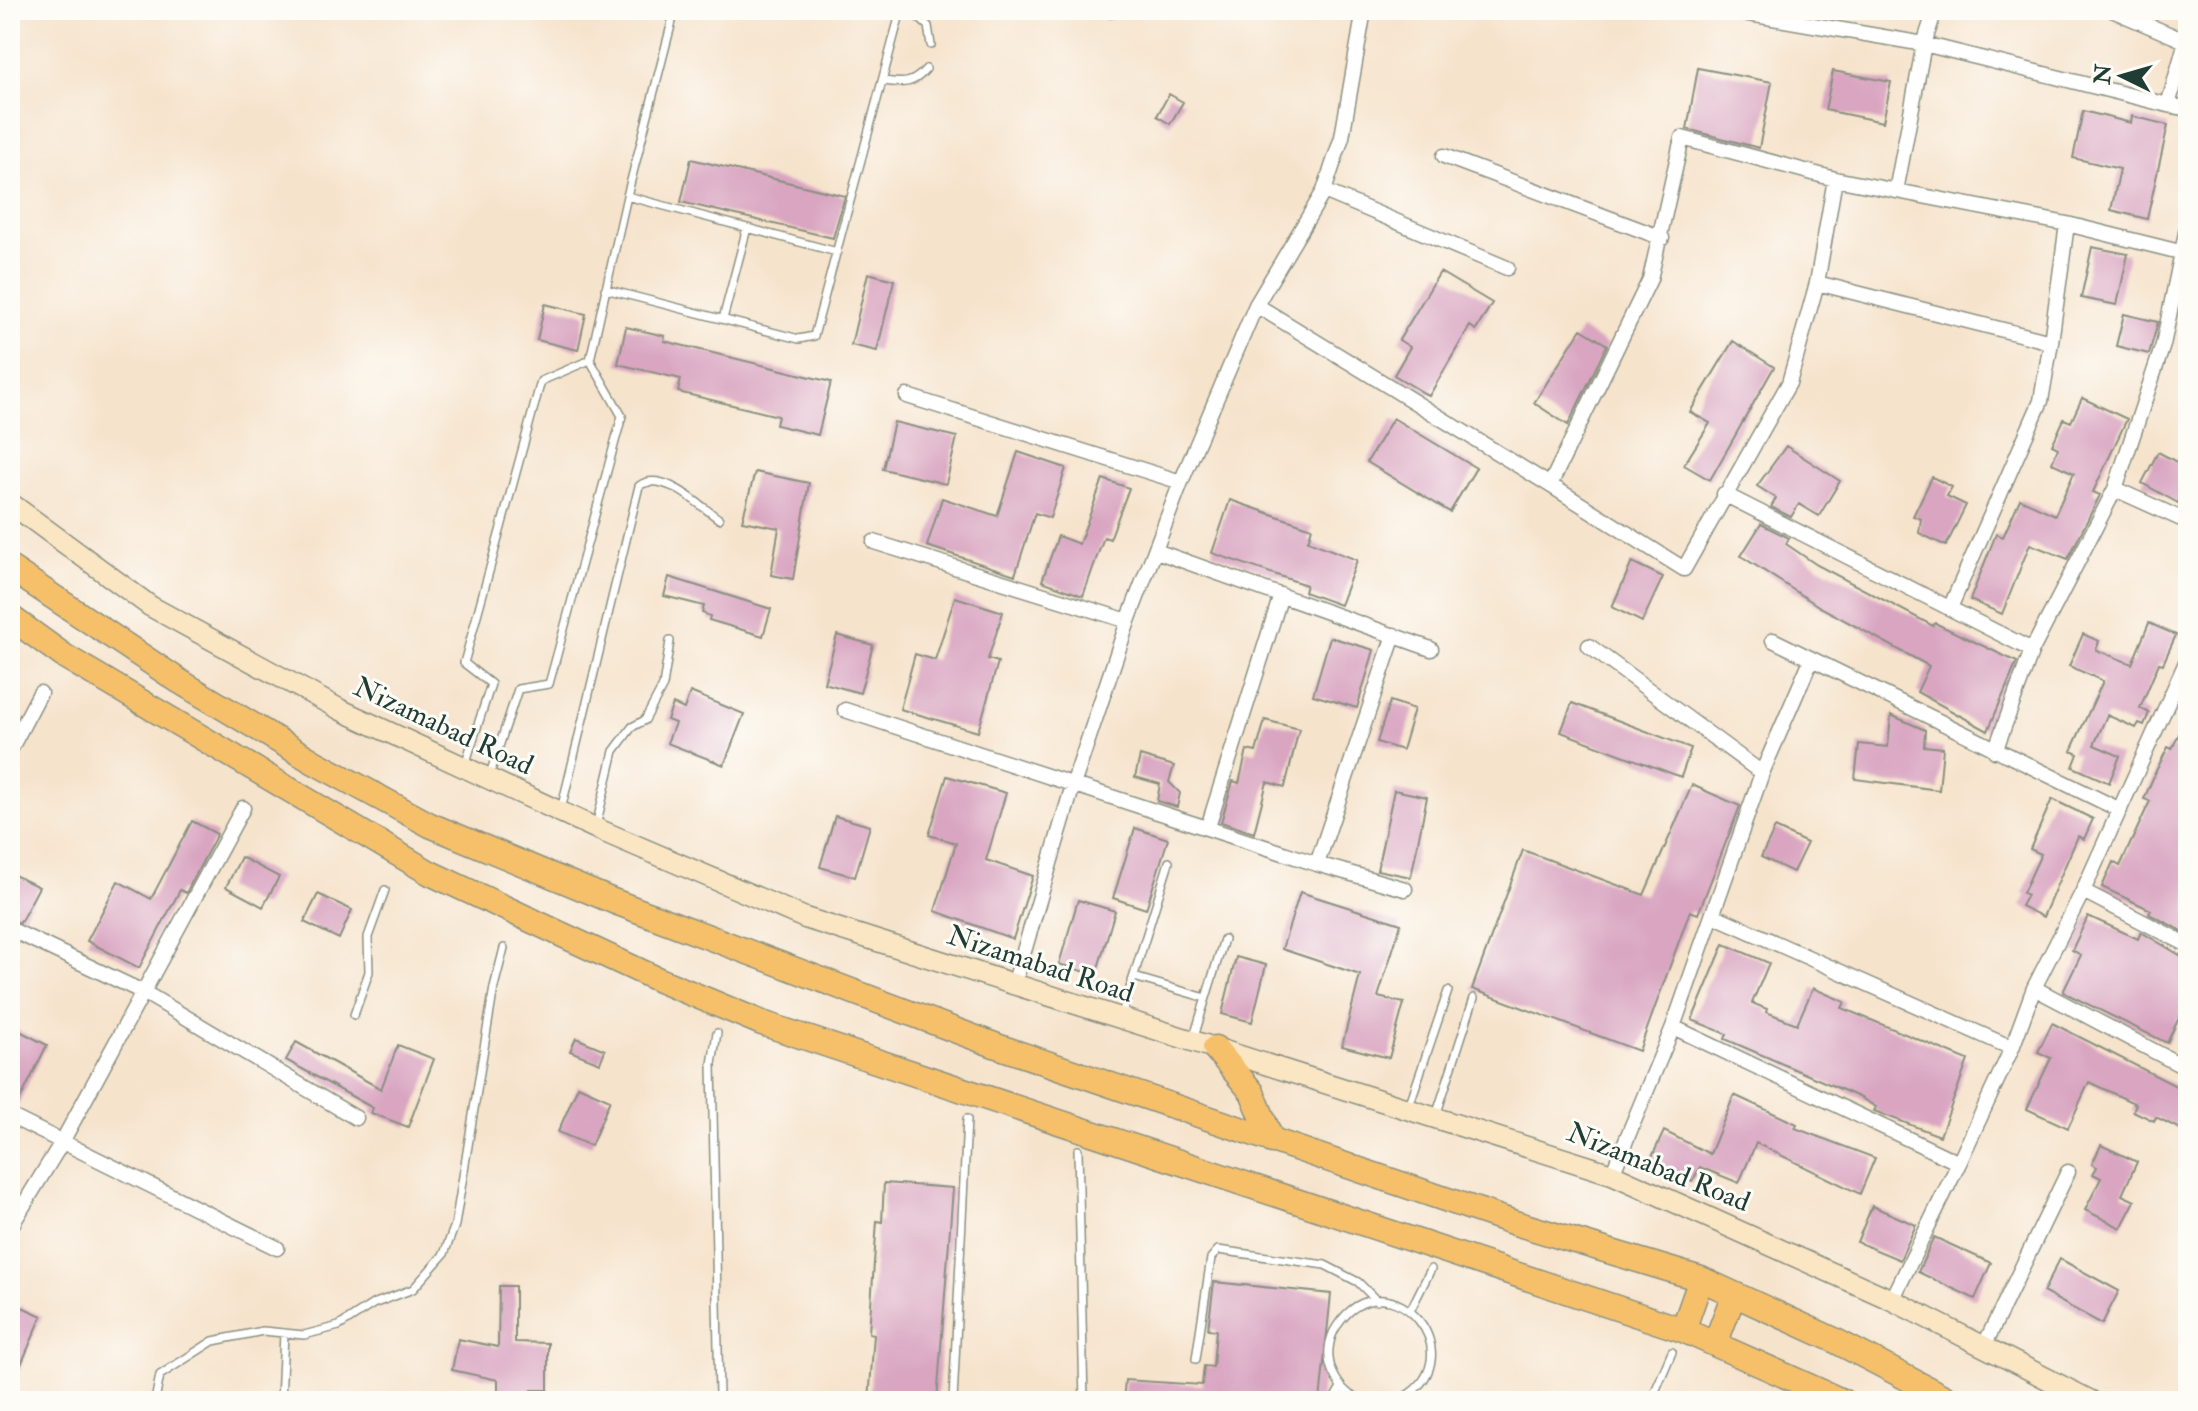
<svg xmlns="http://www.w3.org/2000/svg" width="2198" height="1411" viewBox="0 0 2198 1411" font-family="'IM FELL Double Pica',serif">
	<rect width="100%" height="100%" fill="#fdfcf7"/>
	<filter id="ink" filterUnits="userSpaceOnUse"><feTurbulence type="fractalNoise" baseFrequency=".0125" numOctaves="2"/><feDisplacementMap in="SourceGraphic" scale="16" xChannelSelector="R" yChannelSelector="G"/><feConvolveMatrix kernelMatrix="1 2 1 2 8 2 1 2 1" color-interpolation-filters="sRGB"/></filter>
	<filter id="wash" filterUnits="userSpaceOnUse"><feTurbulence type="fractalNoise" baseFrequency=".006" numOctaves="4" result="noise"/><feDisplacementMap in="SourceGraphic" scale="32" xChannelSelector="R" yChannelSelector="G"/><feGaussianBlur stdDeviation="1.8" result="paint"/><feColorMatrix in="noise" values="0 0 0 0 0 0 0 0 0 0 0 0 0 0 0 0 0 1.4 0 .05"/><feComposite in="paint" operator="in"/></filter>
	<g filter="url(#wash)">
		<rect width="100%" height="100%" fill="#f6e3cc"/>
		<g id="blocks">
			<path fill="#d9a5c1" d="M1698 68 1772 82 1759 148 1687 129Z
				M1833 71 1891 82 1883 122 1825 110Z
				M1169 94 1183 102 1170 124 1157 116Z
				M2083 111 2131 123 2132 116 2168 125 2147 219 2111 210 2120 169 2073 158Z
				M691 159 845 196 833 238 681 202Z
				M2092 247 2128 254 2117 305 2081 298Z
				M1440 272 1492 303 1476 330 1470 326 1429 396 1394 375 1410 347 1399 340Z
				M868 273 894 280 877 351 851 345Z
				M545 304 586 314 578 350 537 340Z
				M2124 314 2158 322 2149 354 2116 346Z
				M626 327 665 336 664 341 831 382 818 435 776 425 778 416 678 392 681 379 618 364Z
				M1581 329 1607 345 1568 425 1534 403Z
				M1733 341 1774 367 1710 480 1684 465 1710 423 1690 412Z
				M2082 398 2127 419 2093 492 2100 495 2068 559 2030 544 2002 614 1970 600 1996 534 2003 537 2020 499 2055 515 2074 473 2052 463 2058 448 2052 445 2064 419 2071 422Z
				M1393 418 1476 468 1450 512 1367 462Z
				M894 422 957 437 946 484 883 469Z
				M1786 446 1840 481 1819 516 1799 504 1791 517 1771 507 1776 498 1757 486Z
				M1018 452 1066 468 1050 518 1035 513 1015 575 927 546 942 498 997 516Z
				M2158 452 2188 468V484L2178 503 2142 483Z
				M755 472 809 483 793 579 771 575 779 528 742 521Z
				M1932 477 1952 487 1947 496 1966 505 1946 546 1919 533 1921 519 1913 516Z
				M1103 479 1129 488 1110 539 1104 537 1083 596 1042 581 1058 536 1079 544Z
				M1230 500 1312 528 1308 541 1357 560 1340 605 1304 592 1306 585 1212 553Z
				M1761 524 1789 538 1786 544 1817 565 1933 626 1935 623 2017 662 1988 731 1917 692 1929 666 1820 607 1741 556Z
				M1632 562 1663 577 1642 622 1612 607Z
				M669 577 771 609 763 636 709 620 710 616 702 613 704 606 664 596Z
				M955 597 1003 612 988 659 998 662 978 732 900 709 915 654 935 660Z
				M2149 623 2176 635 2163 664 2159 663 2140 708 2149 713 2144 725 2139 723 2136 728 2107 715 2094 745 2120 756 2109 783 2073 767 2078 754 2071 751 2103 681 2069 666 2083 634 2099 641 2096 650 2132 664Z
				M837 635 873 645 860 693 824 683Z
				M1330 637 1374 650 1357 708 1313 695Z
				M690 692 744 714 724 765 667 743 675 723 667 720 673 704 684 709Z
				M1390 701 1414 709 1402 750 1377 742Z
				M1572 703 1691 748 1681 777 1561 732Z
				M1891 715 1925 730 1924 746 1943 748 1939 790 1855 779 1859 744 1888 747Z
				M2188 715V934L2149 914 2151 910 2102 887 2113 862 2120 866 2150 801 2144 799 2156 771 2168 747 2172 749Z
				M1265 720 1299 729 1285 787 1267 782 1254 833 1221 822 1233 781 1239 783 1247 750 1256 752Z
				M1140 756 1174 766 1169 782 1180 793 1177 807 1157 801 1160 784 1135 777Z
				M947 776 1006 793 986 860 1033 876 1013 939 935 911 956 843 929 835Z
				M1692 785 1740 806 1698 914 1690 911 1639 1051 1472 989 1523 850 1644 895Z
				M1394 790 1427 797 1411 877 1377 870Z
				M2052 799 2093 819 2084 839 2078 836 2043 917 2021 906 2027 895 2023 893 2041 854 2030 849Z
				M835 816 870 826 855 877 820 867Z
				M192 821 217 834 186 893 180 890 139 968 87 941 118 881 151 899Z
				M1135 828 1168 839 1146 909 1113 898Z
				M1775 828 1807 843 1793 872 1761 857Z
				M241 857 279 877 263 907 226 887Z
				M10 873 39 887 20 923 10 919Z
				M1300 892 1401 924 1378 997 1404 1003 1389 1058 1342 1046 1360 975 1282 949Z
				M318 894 352 910 339 939 304 922Z
				M1078 900 1115 911 1096 975 1059 964Z
				M2088 916 2138 939 2141 932 2188 960V999L2167 1043 2063 992 2081 955 2072 950Z
				M1724 944 1769 963 1752 1003 1767 1009 1766 1012 1797 1024 1813 988 1845 1002 1842 1008 1968 1060 1940 1136 1874 1111 1876 1107 1859 1097 1725 1039 1727 1034 1692 1020Z
				M1236 957 1266 965 1252 1022 1222 1014Z
				M2052 1023 2188 1092V1133L2156 1117 2154 1121 2133 1111 2136 1104 2089 1082 2068 1128 2027 1109 2051 1058 2038 1052Z
				M10 1026 47 1045 16 1108 10 1106Z
				M576 1038 605 1050 600 1063 570 1051Z
				M296 1042 381 1089 398 1045 434 1059 408 1127 371 1113 373 1108 286 1060Z
				M578 1086 610 1100 591 1146 558 1132Z
				M1734 1095 1797 1124 1795 1128 1875 1158 1860 1194 1756 1143 1739 1183 1700 1167 1692 1182 1650 1161 1664 1131 1710 1154Z
				M2101 1145 2137 1162 2122 1195 2135 1201 2121 1228 2085 1210 2101 1178 2093 1174 2097 1167 2092 1164Z
				M884 1183 953 1188 937 1401H869L874 1334 869 1333 877 1221 882 1222Z
				M1872 1206 1916 1225 1900 1260 1857 1242Z
				M1934 1237 1991 1263 1975 1299 1918 1272Z
				M2060 1259 2119 1291 2102 1324 2043 1292Z
				M1214 1282 1331 1294 1320 1401H1123L1125 1380 1202 1385 1204 1366 1213 1367 1216 1330 1208 1329Z
				M499 1286H515V1342L548 1343V1390H532V1401H498V1380L452 1370 458 1339 498 1347Z
				M20 1306 42 1316 10 1390V1328Z"/>
		</g>
	</g>
	<g filter="url(#ink)">
		<use href="#blocks" fill-opacity="0" stroke="#8a9080" stroke-width="2"/>
		<g fill="none" stroke-linecap="round" stroke-linejoin="round">
			<g stroke="#8a9080" stroke-width="10">
				<path id="service" d="M910 10 928 26 931 45
					M1097 10 1111 14 1124 10
					M882 81C902 83 912 86 926 69
					M627 196 837 252
					M605 289 799 339 814 336 901 10
					M723 319 747 228
					M465 765 491 684 464 663 541 381 590 360
					M489 777 518 689 549 684 622 416 590 360 627 196 675 10
					M561 810 639 486C663 469 700 506 719 519
					M596 826 614 751 632 727 645 720 663 686 670 641
					M1134 977 1206 998
					M1122 1014 1169 862
					M354 1015 369 972 368 937 385 890
					M717 1033 712 1064 719 1396
					M1193 1040 1224 939
					M1409 1106 1448 991
					M1436 1116 1474 998
					M1078 1150 1084 1401
					M1411 1309 1431 1269
					M1196 1359 1211 1258 1218 1250 1325 1265 1358 1282 1377 1301
					M155 1401 160 1375 213 1341 263 1331 304 1335 339 1326 373 1304 413 1289 444 1254 455 1225 494 987 504 948
					M281 1401 284 1333
					M953 1401 967 1119
					M1333 1401 1341 1387
					M1363 1401C1349 1397 1339 1386 1333 1373 1326 1358 1328 1339 1337 1326 1389 1249 1483 1362 1396 1401
					M1651 1401 1672 1352"/>
			</g>
			<g stroke="#8a9080" stroke-width="17">
				<path id="minor" d="M1726 10 1924 44 2168 105 2188 34
					M2112 10 2185 41
					M2168 105 2188 109
					M1682 138 1835 179 1817 283 1789 383 1684 569 1550 485 1650 279Z
					M1444 156 1662 238
					M1324 191 1342 137 1364 10
					M1896 191 1924 44 1935 10
					M2067 224 2188 254
					M1817 283 2051 342 2067 224 1835 179
					M1256 305 1550 485
					M907 396 1181 482
					M2115 489 2188 522
					M1724 494 2032 650 1995 751
					M874 542 1128 621
					M1156 551 1431 649
					M1950 608 2041 401 2051 342
					M1773 640 2120 810
					M1589 646 1762 773
					M2032 650 2115 489 2163 345 2188 223
					M845 710 1317 864 1405 889
					M10 750 40 693
					M1208 827 1281 595
					M1317 864 1394 635
					M2083 891 2188 945
					M1715 916 2012 1048
					M10 929 145 993 356 1118
					M1014 985 1074 782 1128 621 1181 482 1256 305 1324 191 1507 268
					M2034 988 2188 1069
					M1673 1027 1959 1163
					M10 1116 277 1248
					M1612 1174 1673 1027 1762 773 1811 660
					M11 1226 62 1142 243 808
					M1892 1300 1959 1163 2012 1048 2034 988 2083 891 2188 658
					M1984 1346 2068 1172"/>
			</g>
			<g stroke="#8a9080" stroke-width="23">
				<path id="secondary" d="M10 503 150 606 341 710 595 828 805 918 1612 1174 1892 1300 2091 1401"/>
			</g>
			<g stroke="#8a9080" stroke-width="27">
				<path id="trunk" d="M10 568 179 681 314 762 430 825 613 901 997 1046 1515 1223 1701 1279 1832 1339 1951 1401
					M10 617 64 656 430 873 659 980 762 1023 1683 1330 1842 1401
					M1215 1048 1252 1092 1272 1141
					M1683 1330 1701 1279
					M1715 1344 1734 1294"/>
			</g>
			<use href="#service" stroke="#fff" stroke-width="7"/>
			<use href="#minor" stroke="#fff" stroke-width="14"/>
			<use href="#secondary" stroke="#fbe6c4" stroke-width="20"/>
			<use href="#trunk" stroke="#f6c06b" stroke-width="24"/>
		</g>
	</g>
	<g text-anchor="middle" stroke-width="6" stroke-linejoin="round" paint-order="stroke">
		<g font-size="28" fill="#1f3d34" stroke="#fdfcf7">
			<text transform="translate(444 725) rotate(25)" y="10">Nizamabad Road</text>
			<text transform="translate(1041 963) rotate(18)" y="10">Nizamabad Road</text>
			<text transform="translate(1659 1166) rotate(22)" y="10">Nizamabad Road</text>
		</g>
	</g>
	<rect width="2198" height="1411" fill="none" stroke="#fdfcf7" stroke-width="40"/>
	<g transform="translate(2122 76) rotate(275)" stroke="#fdfcf7" stroke-width="6" paint-order="stroke">
	<path d="M0-6L14 30L0 20L-14 30Z" fill="#1f3d34"/>
	<text y="-12" font-size="22" font-weight="bold" text-anchor="middle" fill="#1f3d34">N</text>
	</g>
</svg>
